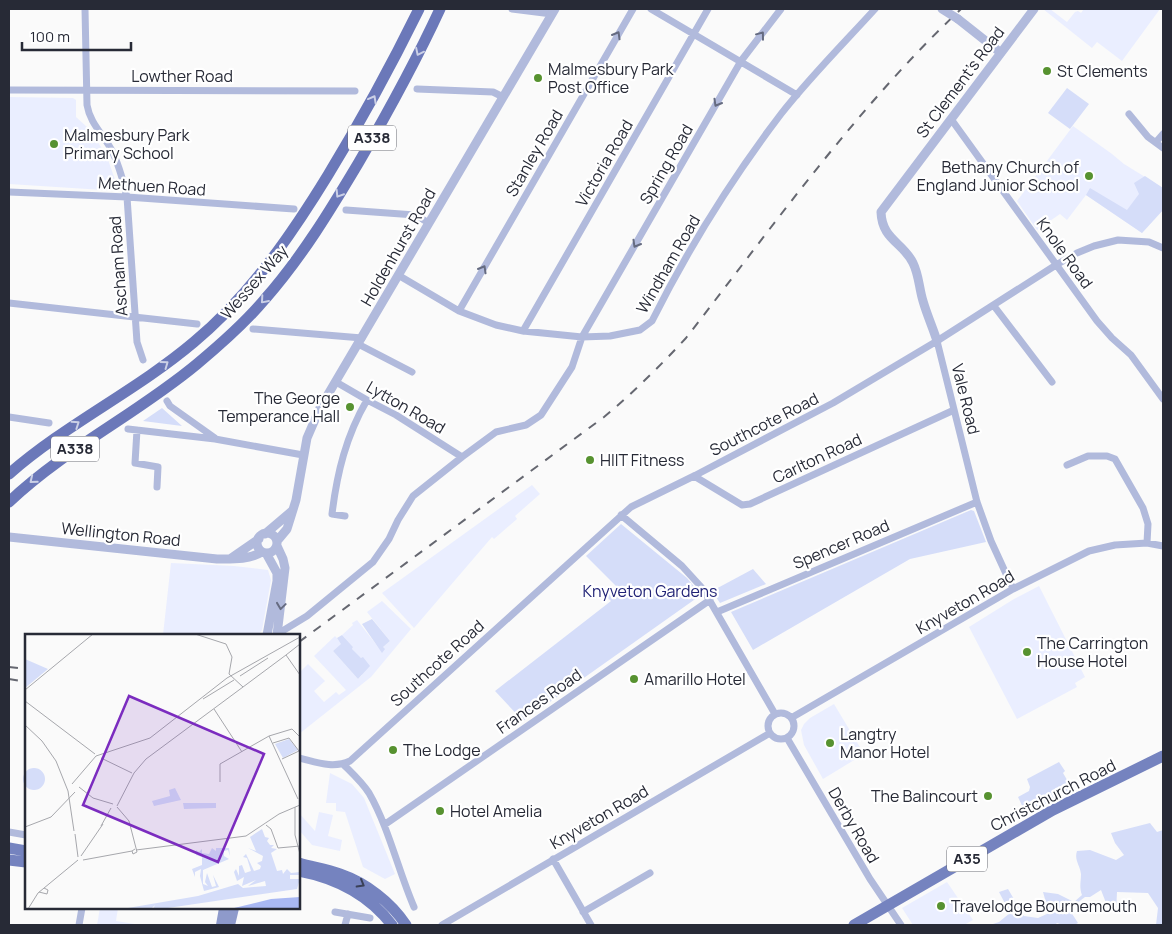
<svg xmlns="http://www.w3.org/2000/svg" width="1172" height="934" viewBox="0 0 1172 934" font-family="Manrope,sans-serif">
	<rect width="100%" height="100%" fill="#fafafa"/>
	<path fill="#eaeeff" d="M1043 9H1050L1067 22 1075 12 1078 11 1081 13 1084 9H1160L1122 61 1097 42 1092 48Z
		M9 97 73 98 76 100V117L87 127 106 154 119 191 9 184Z
		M1073 126 1112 154 1124 164 1163 188V210L1142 233 1086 195 1067 220 1060 214 1037 230 1017 201Z
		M532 485 540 494 515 516 517 519 494 539 492 537 414 628 382 593Z
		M171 563 234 566 268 570 271 580 262 630 258 635H163Z
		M1039 586 1085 677 1075 683 1077 687 1017 719 969 627 1014 599Z
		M382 601 411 629 371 677 299 734V673L308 664 325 681 314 691 324 702 336 692 339 695 346 690 314 656 335 636 342 644 333 651 358 679 362 675 361 658 356 655 352 649 353 647 342 635 353 625 352 623 357 620 382 652 383 647 390 641 367 612Z
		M834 704 864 754 823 779 804 745 801 730 804 724 810 718Z
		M330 773 352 784 364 798 395 874 385 879 363 867 345 812 336 811V803H326Z
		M299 801 301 802 299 813 315 831 319 812 333 815 328 836 342 840 340 851 312 845 299 830Z
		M947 882 973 920 964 925H913L902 908Z
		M100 908H118L116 921 141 925H97Z"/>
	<path fill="#d5ddf9" d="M1067 88 1089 104 1070 129 1048 113Z
		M1145 176 1163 188V210L1142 233 1086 195 1090 188 1127 210 1139 194 1134 183Z
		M162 408 182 426 143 421Z
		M971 510 974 511 986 542 910 559 753 650 731 612Z
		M621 524 687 578 701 595 523 721 495 691 611 601 606 596 616 586 586 556Z
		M753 569 766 584 720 603 712 591Z
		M372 619 390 641 383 647 385 649 382 653 362 624Z
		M342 635 353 647 352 649 361 658 363 657 370 666 358 679 333 651 341 644 337 638Z
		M1059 762 1065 771 1063 773 1073 790 1026 814 1018 797 1029 791 1030 787 1027 779Z
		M1150 823 1157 832 1163 830V925H1156L1158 908 1148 893 1117 892 1116 913 1108 908 1101 890 1090 897H1085L1069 909 1078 923C1071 927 1064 926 1057 923L1055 925H990L999 922 1010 913 999 892 1008 889 1024 916 1038 918 1049 913 1043 892 1058 894 1074 902 1082 895C1079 887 1081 882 1081 874 1080 865 1074 860 1077 851L1090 850 1116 860 1124 855 1115 843 1111 833Z"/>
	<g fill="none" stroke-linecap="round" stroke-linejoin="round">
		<path stroke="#b1badc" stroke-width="7" d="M85 9 87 105C90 123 102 133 111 149 119 164 123 180 127 197L137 342 143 360
			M512 9 552 14
			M651 9 797 95
			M417 89 493 92 503 97
			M9 90 355 91
			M1129 114 1148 137 1163 148
			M951 119 1097 321 1112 338 1131 355 1163 399
			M1156 142 1163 134
			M9 192 127 197 294 209
			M346 210 415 215 429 223
			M398 275 459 311 496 325 523 331 582 337 610 336 640 330 652 321C688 249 733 177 781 114 810 77 844 43 875 9
			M9 303 197 324
			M994 306 1052 382
			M459 311 633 9
			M253 329 362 338
			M523 331 708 9
			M937 341 977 502 991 541 1013 589
			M358 344 412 372
			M336 382 367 400 396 415 462 457
			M167 401 170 406 215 438
			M9 417 49 423
			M128 429 215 439 303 455
			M137 430 135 463 158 467 157 487
			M1067 465 1088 456H1107L1115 459 1143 508 1148 524 1147 543
			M694 476 742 505 750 504 954 410
			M621 515 682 566 703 589 775 714
			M345 516 332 514C337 473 346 436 367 400
			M717 612 977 502
			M277 632 284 630 307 616 373 562 389 539 398 520 413 496 462 457 496 432 526 425 541 415 572 367 582 337 741 61 781 9
			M768 726a13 13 0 1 1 26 0a13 13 0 1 1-26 0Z
			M791 718 1013 589 1089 551 1115 545 1147 543 1163 546
			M787 738 870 879 901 925
			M299 758C316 762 333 769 350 761L631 507 694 476 833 403 937 341 1056 265 1077 253 1094 246 1118 240 1149 242 1163 248
			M343 764C352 773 362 782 369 793 389 828 398 870 414 907
			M384 825 710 600
			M9 832 26 835
			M553 859 591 925
			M335 912 370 918
			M583 912 650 873
			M79 925 82 908
			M345 925 348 914
			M442 925 770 733"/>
		<path stroke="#b1badc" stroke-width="9" d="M958 19 1001 53
			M937 341C933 328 927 315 923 301 919 288 919 275 913 263 903 242 882 240 881 212L1034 9
			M257 543a10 10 0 1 1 20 0a10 10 0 1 1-20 0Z
			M265 534 292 511
			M9 537 217 559C232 559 249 560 262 552
			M277 541 287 529 296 500 307 438 320 408 555 9
			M266 553 277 573V581L267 635
			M230 559 259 539
			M277 635 285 568 283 559 277 546"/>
		<path stroke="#8e9acb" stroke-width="10" d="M221 925 224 908
			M230 925 234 908"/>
		<path stroke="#7583bf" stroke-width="11" d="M9 848 26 851
			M9 860 26 862
			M299 863C312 867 326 869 340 874 366 883 391 902 406 925
			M299 871C336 878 369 895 392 925
			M854 925 1053 810 1163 756"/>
		<path stroke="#6b78b9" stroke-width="11" d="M9 474C66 424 136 391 194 342 250 295 290 237 328 175 361 121 391 66 419 9
			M9 502C66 448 137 414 197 364 221 344 245 323 265 299 302 257 331 209 359 162 388 112 416 61 440 9"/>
		<path stroke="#656770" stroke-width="2" stroke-dasharray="9 9" stroke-linecap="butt" d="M299 642 604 417C634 392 660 366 686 338 774 225 857 107 961 9
			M9 667 26 669
			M9 679 26 682"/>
		<path stroke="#b1badc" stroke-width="9" d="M942 9 958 19"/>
	</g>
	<defs><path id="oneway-chevron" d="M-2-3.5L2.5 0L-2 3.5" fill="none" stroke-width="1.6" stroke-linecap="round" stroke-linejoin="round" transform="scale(1.25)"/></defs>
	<g stroke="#656b81">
		<use href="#oneway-chevron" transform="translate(617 35) rotate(-60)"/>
		<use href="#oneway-chevron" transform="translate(761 35) rotate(-53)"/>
		<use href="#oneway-chevron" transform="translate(717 103) rotate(120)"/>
		<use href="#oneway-chevron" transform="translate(636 244) rotate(120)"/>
		<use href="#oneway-chevron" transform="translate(483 269) rotate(-60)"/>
		<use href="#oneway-chevron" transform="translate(281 606) rotate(98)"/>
	</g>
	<g stroke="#cbd0e6">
		<use href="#oneway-chevron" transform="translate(419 52) rotate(116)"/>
		<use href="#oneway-chevron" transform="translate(373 99) rotate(-61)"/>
		<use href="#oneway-chevron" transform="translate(339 194) rotate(122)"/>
		<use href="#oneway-chevron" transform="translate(264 300) rotate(131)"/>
		<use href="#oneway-chevron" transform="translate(165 364) rotate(-36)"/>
		<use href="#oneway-chevron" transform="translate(76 424) rotate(-34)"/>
		<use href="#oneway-chevron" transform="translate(33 480) rotate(141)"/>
	</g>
	<use stroke="#3a4058" href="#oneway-chevron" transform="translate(361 884) rotate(30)"/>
	<g fill="#579230" stroke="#fff" stroke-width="2">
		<circle cx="1047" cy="71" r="5"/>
		<circle cx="538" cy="78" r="5"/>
		<circle cx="54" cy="144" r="5"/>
		<circle cx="1089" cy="176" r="5"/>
		<circle cx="350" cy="407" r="5"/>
		<circle cx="590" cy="460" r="5"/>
		<circle cx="1027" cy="652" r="5"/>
		<circle cx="634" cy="679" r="5"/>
		<circle cx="830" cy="743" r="5"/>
		<circle cx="393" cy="750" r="5"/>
		<circle cx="988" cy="796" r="5"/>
		<circle cx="440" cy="811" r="5"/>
		<circle cx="941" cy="906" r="5"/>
	</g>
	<g text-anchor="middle" stroke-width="4.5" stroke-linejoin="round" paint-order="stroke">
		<g fill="#fff" stroke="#686a72" stroke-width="1">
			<rect x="348" y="125.5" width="48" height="25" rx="4"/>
			<rect x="51" y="436.5" width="48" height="25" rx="4"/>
			<rect x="947" y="846.5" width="40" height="25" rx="4"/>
		</g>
		<g font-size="15" font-weight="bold" fill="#272a36">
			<text x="372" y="143">A338</text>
			<text x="75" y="454">A338</text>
			<text x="967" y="864">A35</text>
		</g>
		<g font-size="16" fill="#272a36" stroke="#fff" text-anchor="start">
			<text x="548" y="75">Malmesbury Park<tspan x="548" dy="18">Post Office</tspan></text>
			<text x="1057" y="77">St Clements</text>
			<text x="64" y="141">Malmesbury Park<tspan x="64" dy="18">Primary School</tspan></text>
			<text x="1079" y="173" text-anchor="end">Bethany Church of<tspan x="1079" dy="18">England Junior School</tspan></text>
			<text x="340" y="404" text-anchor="end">The George<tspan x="340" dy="18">Temperance Hall</tspan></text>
			<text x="600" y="466">HIIT Fitness</text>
			<text x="1037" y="649">The Carrington<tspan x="1037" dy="18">House Hotel</tspan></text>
			<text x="644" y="685">Amarillo Hotel</text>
			<text x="840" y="740">Langtry<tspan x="840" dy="18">Manor Hotel</tspan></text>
			<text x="403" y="756">The Lodge</text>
			<text x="978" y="802" text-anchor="end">The Balincourt</text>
			<text x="450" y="817">Hotel Amelia</text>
			<text x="951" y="912">Travelodge Bournemouth</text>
		</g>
		<g font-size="16" fill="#272a36" stroke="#fff">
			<text x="182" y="82">Lowther Road</text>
			<text transform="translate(960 82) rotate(-53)" y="6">St Clement's Road</text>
			<text transform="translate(534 153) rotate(-60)" y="6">Stanley Road</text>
			<text transform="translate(604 163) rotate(-60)" y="6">Victoria Road</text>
			<text transform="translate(666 164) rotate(-60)" y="6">Spring Road</text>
			<text transform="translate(152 186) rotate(4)" y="6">Methuen Road</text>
			<text transform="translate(398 247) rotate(-60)" y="6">Holdenhurst Road</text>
			<text transform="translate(1065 253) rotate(54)" y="6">Knole Road</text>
			<text transform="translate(668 264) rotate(-60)" y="6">Windham Road</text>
			<text transform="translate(118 266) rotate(-94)" y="6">Ascham Road</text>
			<text transform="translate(254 282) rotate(-49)" y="6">Wessex Way</text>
			<text transform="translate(966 399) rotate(76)" y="6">Vale Road</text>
			<text transform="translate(406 407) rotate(30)" y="6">Lytton Road</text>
			<text transform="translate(764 424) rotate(-27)" y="6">Southcote Road</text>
			<text transform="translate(817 458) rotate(-25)" y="6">Carlton Road</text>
			<text transform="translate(121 534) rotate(6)" y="6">Wellington Road</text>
			<text transform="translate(841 544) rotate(-23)" y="6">Spencer Road</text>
			<text transform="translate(965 602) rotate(-30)" y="6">Knyveton Road</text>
			<text transform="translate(437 663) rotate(-42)" y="6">Southcote Road</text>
			<text transform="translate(539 701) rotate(-35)" y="6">Frances Road</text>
			<text transform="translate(1053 795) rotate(-27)" y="6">Christchurch Road</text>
			<text transform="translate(599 817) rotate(-30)" y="6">Knyveton Road</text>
			<text transform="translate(854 825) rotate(60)" y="6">Derby Road</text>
		</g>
		<g font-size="16" fill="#212376" stroke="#fff">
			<text x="650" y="597">Knyveton Gardens</text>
		</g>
	</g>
	<g transform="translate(25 634)">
		<rect width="275" height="275" fill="#fafafa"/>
		<path d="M0 25 23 35 0 54ZM264 105 273 116 258 124 250 110ZM-2 145a11 11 0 1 1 22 0a11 11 0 1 1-22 0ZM150 154 156 166 129 172 127 167 145 162 144 156ZM158 169H191V174L159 175ZM237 195 240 203 244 204 242 207 245 211H249L246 214 252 215 246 219 252 237 257 236 258 240 262 235 266 239 275 238 274 241H265V245H275L272 255 136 275H128L130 271 126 275H97L173 262 213 250 218 254 241 252 240 247 223 252 231 246 217 252 219 243 212 247 209 238 211 235 214 242V232L217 231 220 239 226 237 222 224 218 223 221 220 229 237 235 235 236 232 232 229 237 227 238 222 223 214 231 217 225 203ZM187 214 191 217V214H204L205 222 203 216 199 217V222L204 225 178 236V250L183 252 180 248 182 239 187 253 191 252 188 241 194 253 179 257 175 242 176 235 170 238V243L167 235 177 231V223L171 221V216L174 218 177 215V219L184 220Z" fill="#d5ddf9"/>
		<path d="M275 263V275H205L246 265Z" fill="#a9b8f3"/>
		<path fill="none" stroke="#a6a7ac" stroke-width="1" d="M170 0 201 10 207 23 204 40 218 53 261 21 275 41M261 21 275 10M215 42 243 24M0 56 68 0M178 65 209 46M0 67 70 120M189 75 217 118M0 91 17 107 31 127 43 157 49 197M244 102 273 165M248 109 264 104 274 117M76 124 107 139M257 125 274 117M109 139 121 125 218 53M195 148V130L244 102 267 95 275 103M47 150 71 122 125 104 202 44 275 3M54 153 68 164 88 170M92 172 109 139M92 173 104 187 112 218 108 220 107 217 110 215M270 173V201L275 220M241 191 246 195 253 214 275 212M76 192 86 174M0 193 26 183 50 158M50 200 53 223M111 216 221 202 254 180 275 171M56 222 78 190M58 226 107 217M14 258 22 260 23 256 19 254M3 275 13 259 53 226"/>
		<path fill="#7b2cbf" fill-opacity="0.15" stroke="#7b2cbf" stroke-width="2.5" d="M104 62 239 120 193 228 58 171Z"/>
		<rect width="275" height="275" fill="none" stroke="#272a36" stroke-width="2.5"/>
	</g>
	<rect width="1172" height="934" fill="none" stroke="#272a36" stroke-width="20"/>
	<path d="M22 42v8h109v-8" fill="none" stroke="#272a36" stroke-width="2.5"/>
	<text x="30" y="42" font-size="15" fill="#272a36" stroke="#ffffff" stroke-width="4" paint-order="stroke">100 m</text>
</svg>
